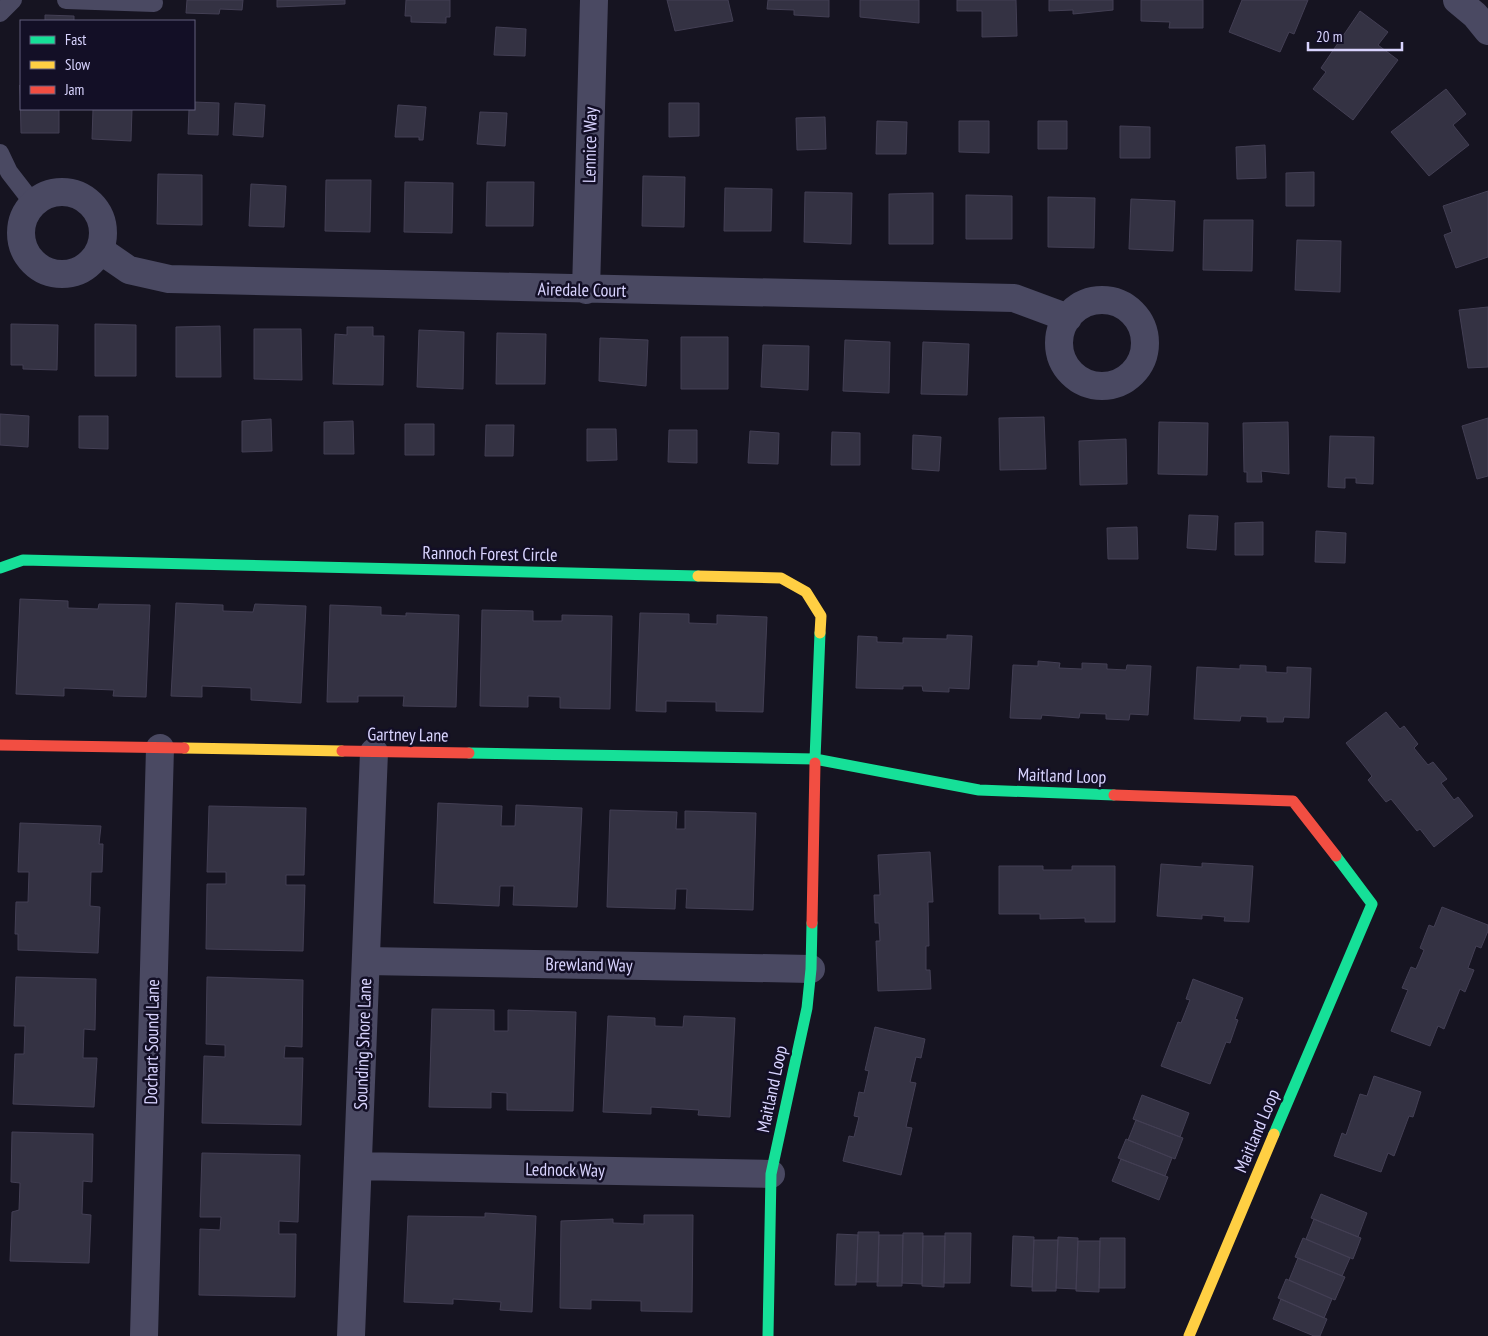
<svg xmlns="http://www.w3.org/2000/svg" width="1488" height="1336" viewBox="0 0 1488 1336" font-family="'PT Sans Narrow',sans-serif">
	<rect width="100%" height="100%" fill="#161421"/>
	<path fill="#343243" stroke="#433f54" d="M187 0H243L242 10 220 9 219 14 186 13Z
		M277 0H345V4L277 7Z
		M406 0H450V17H446V23L411 22V16H405Z
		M667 0H728L733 21 675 31Z
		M768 0H829V17L794 15V10L767 9Z
		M860 0H919V23L860 17Z
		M957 0H1016L1017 36 982 37V11H957Z
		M1049 0H1113V10L1073 14V10L1049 11Z
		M1141 0H1203V28H1169L1170 22 1141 21Z
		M1242 0H1308L1294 34 1289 32 1280 52 1229 32Z
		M1360 11 1388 32 1378 45 1398 60 1353 120 1313 89 1326 72 1321 68Z
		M45 15 74 16V21H45Z
		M496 27 526 29 525 56 494 55Z
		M20 85 21 109H59V133H21Z
		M1446 89 1466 114 1453 125 1469 145 1429 176 1391 132Z
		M194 102 219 103 218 135 188 134 189 109H194Z
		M235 103 265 105 263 137 233 135Z
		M669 103H699V136L669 137Z
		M398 105 426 107 423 140H419V137H395Z
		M93 109H132L131 141 92 139Z
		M480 112 507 113 505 146 477 144Z
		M825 117 826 149 797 150 796 118Z
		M877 121 907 122 906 154H876Z
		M959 121H989V153L959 152Z
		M1038 121H1067V149H1038Z
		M1120 126 1150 127V158H1120Z
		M1265 145 1266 178 1237 179 1236 147Z
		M1314 172V206H1286V173Z
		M158 174 202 175V225L157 224Z
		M643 176 685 177 684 227 642 226Z
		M326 180H371L370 232 325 231Z
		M405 182 453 183 452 233 404 232Z
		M487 182H534L533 226H486Z
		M251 184 286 186 284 227 249 226Z
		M725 188 772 189 771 231H724Z
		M1488 191V257L1456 268 1444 235 1452 232 1443 206Z
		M805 192 852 193 851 244 804 242Z
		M933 193V244H889V194Z
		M966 195 1012 196V239H966Z
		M1048 197 1095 198 1094 248 1048 247Z
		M1131 199 1175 201 1173 251 1129 249Z
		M1204 220H1253L1252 271 1203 270Z
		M1297 240 1341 241 1340 292 1295 290Z
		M1488 307V367L1468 368 1459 310Z
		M11 324 58 325 57 370 23 369V365H11Z
		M95 324 136 325V376H95Z
		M220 326 221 377H176V327Z
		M347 327H373V336H384L383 385 333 384 335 334 347 335Z
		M254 329H301L302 380 254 379Z
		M419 330 464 332 463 389 417 387Z
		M497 333 546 334 545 384H496Z
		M681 337H728V389H681Z
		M600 338 648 340 646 386 599 381Z
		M845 340 890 342 889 393 843 391Z
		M923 342 969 344 967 395 921 394Z
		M763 345 809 346 808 390 761 387Z
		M0 414 29 416 28 447 0 445Z
		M79 416H108V449L79 448Z
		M1044 417 1046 469 1000 470 999 418Z
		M1488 418V476L1477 479 1462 426Z
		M271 419 272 451 242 452V421Z
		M353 421 354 454H324V422Z
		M1159 422 1208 423 1207 475 1158 474Z
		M1288 422 1289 474 1261 471 1262 482H1247V472H1244L1243 423Z
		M405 424H434V455H405Z
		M486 425H514L513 456H485Z
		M587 429H616L617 460 587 461Z
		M669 430H697V463L668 462Z
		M750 431 779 433 778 464 748 463Z
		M832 432 860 433V465H831Z
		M913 435 941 437 939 471 912 469Z
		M1330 436 1374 437 1373 484 1356 483V478H1345V488L1328 487Z
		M1126 439 1127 484 1080 485 1079 441Z
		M1189 515 1218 516 1216 550 1187 548Z
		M1263 522V555H1235V523Z
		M1137 527 1138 559H1108L1107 528Z
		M1316 531 1346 533 1345 563 1315 562Z
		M20 599 68 601V608L98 609 99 604 150 605 146 697 113 696 114 690 64 688V696L16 694Z
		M176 603 223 605V611L253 612 255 604 306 606 301 703 251 700V688L202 686V697L171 696Z
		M330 605 381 607V615L406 616V613L459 615 456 707 403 706 404 696H358V702H327Z
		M482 610 533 611V621H562V615L612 616 610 709 560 708V697L528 696V707L480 706Z
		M640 613 689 614V623L717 624V615L767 617 763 712 716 711V702L666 701V712L636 711Z
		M947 635 972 636 969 689 949 688V692L923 691 922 686H903V689L856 688 858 636 877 637V642L903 643V638L947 639Z
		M1038 661 1060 663 1059 668 1082 669V663L1107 664V669L1126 670 1127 665 1151 666 1148 715 1130 714 1129 720 1106 719V714L1080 713 1079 718 1042 715 1041 719 1010 718 1013 665 1038 666Z
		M1240 665 1266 666V672L1287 673V667L1311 668 1309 718 1284 717 1283 722H1267V717L1241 716 1240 721 1194 719 1197 667 1240 669Z
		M1386 712 1400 729 1404 726 1418 744 1414 748 1428 765 1433 762 1447 779 1441 783 1454 800 1458 797 1473 816 1434 847 1420 829 1417 831 1391 799 1386 802 1368 780 1372 776 1346 743Z
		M438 803 502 806 501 826H515L516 805 582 808 577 907 513 905 514 886H500L499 906 434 903Z
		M209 806 306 808 304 875H286V885H305L303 951 206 949 207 884H226V872H207Z
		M610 810 677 812 676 829H685V811L756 813 753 910 686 908 687 889H676L675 909 607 907Z
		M20 823 101 826 99 844H103L102 872H91L90 906 100 907 98 953 18 950V934H15L16 902H28L29 872H18Z
		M930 852 933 902H928L929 946H926V970H930L931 989 878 991 876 941H880L879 923H875L874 895H880L878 855Z
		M1202 863 1253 866 1249 922 1224 921 1225 917 1202 915V919L1157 916 1161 864 1202 867Z
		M999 866H1043V870H1072V866H1115V922H1085V918L1040 919V914H999Z
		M1442 907 1488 925V931L1481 948 1476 946 1468 968 1474 970 1465 992 1460 989 1444 1029 1438 1026 1430 1046 1391 1031 1408 990 1402 988 1411 967 1416 969 1424 950 1420 948 1429 925 1434 927Z
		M16 977 96 979 95 1030 84 1029 83 1058H97L94 1107 13 1104 15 1054H24L25 1026H14Z
		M207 977 303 980 302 1047 285 1046 284 1058H303L301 1125 202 1123 204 1056 225 1057V1045L206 1044Z
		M1193 979 1243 998 1235 1019 1238 1020 1230 1043 1226 1042 1210 1084 1161 1066 1178 1022 1181 1023 1190 1000 1186 999Z
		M432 1009 494 1010V1031H508V1010L576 1012 573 1111 507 1110V1093L491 1092V1108L429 1107Z
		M608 1016 655 1018V1026L683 1027 684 1016 735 1018 730 1117 698 1115 699 1110 651 1107V1114L603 1112Z
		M875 1027 925 1039 921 1058 916 1057 910 1082 916 1083 906 1127 912 1128 901 1175 843 1161 849 1136 854 1137 859 1117 854 1116 859 1092 864 1093 869 1071 865 1070Z
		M1374 1076 1421 1092 1413 1117 1409 1116 1394 1156 1388 1153 1381 1172 1334 1156 1342 1133 1346 1135 1360 1094 1367 1096Z
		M1142 1095 1189 1113 1180 1137 1133 1119Z
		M1136 1120 1183 1138 1175 1159 1128 1140Z
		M12 1132 93 1134 92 1182 83 1181 82 1214 91 1215 89 1263 10 1261 12 1212 19 1210 20 1183 11 1182Z
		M1126 1139 1172 1158 1165 1176 1118 1158Z
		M202 1153 300 1155 298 1222 279 1221V1234H296L295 1297 199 1295 200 1229 220 1230 221 1217H200Z
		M1121 1159 1168 1177 1159 1200 1112 1181Z
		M1321 1194 1367 1213 1358 1237 1311 1218Z
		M485 1213 536 1216 532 1312 500 1310 501 1302 453 1299V1304L404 1302 408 1216 485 1217Z
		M644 1215H693L692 1312 641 1311V1301L591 1300V1309L560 1308 561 1221 613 1219V1223L644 1224Z
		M1314 1219 1361 1238 1353 1259 1306 1239Z
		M858 1232H879L878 1282H856Z
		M903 1233H923L922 1284 902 1283Z
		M945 1233H971L970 1283H944Z
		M837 1234 858 1235 856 1285H835Z
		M879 1235H903L902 1286H877Z
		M923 1236H945L944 1287 922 1286Z
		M1013 1236 1034 1237 1032 1287 1011 1286Z
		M1058 1237 1078 1238 1076 1289 1056 1288Z
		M1100 1238H1125V1288H1099Z
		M1303 1238 1350 1258 1342 1276 1295 1257Z
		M1034 1240H1058L1056 1291H1032Z
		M1078 1241H1100L1099 1292 1076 1291Z
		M1298 1258 1345 1277 1335 1300 1289 1280Z
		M1286 1279 1332 1299 1324 1318 1278 1298Z
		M1281 1299 1327 1319 1320 1336H1314L1273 1319Z"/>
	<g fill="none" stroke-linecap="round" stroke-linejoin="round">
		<path stroke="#4a4962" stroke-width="18" d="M66 0 154 3
			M0 13 13 0
			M0 153 9 172 33 203"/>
		<path stroke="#4a4962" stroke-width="28" d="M1457 0 1475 15 1488 31
			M21 233a41 41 0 1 1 82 0a41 41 0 1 1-82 0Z
			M100 250 129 270 169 279 1014 298 1068 318
			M586 290 594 0
			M1059 343a43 43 0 1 1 86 0a43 43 0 1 1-86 0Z
			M366 961 811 969
			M358 1166 771 1174
			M144 1336 160 748
			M351 1336 374 752"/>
		<path stroke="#16e098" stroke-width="11" d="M0 568 23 560 698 576
			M469 753 815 759 820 633
			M815 763V759L979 790 1114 795
			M1274 1134 1372 904 1336 856
			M768 1336 771 1174 807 1008 811 969 812 923"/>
		<path stroke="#ffcf43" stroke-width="11" d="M698 576 781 578 806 592 821 616 820 633
			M184 748 342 751
			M1189 1336 1274 1134"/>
		<path stroke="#f24e42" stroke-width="11" d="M0 745 184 748
			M342 751 469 753
			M1114 795 1293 801 1336 856
			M812 923 815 763"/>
	</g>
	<g text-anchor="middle" stroke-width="5" stroke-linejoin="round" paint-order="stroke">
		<g font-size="18" fill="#d9d4ff" stroke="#130f26">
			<text transform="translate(590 145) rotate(-89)" y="6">Lennice Way</text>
			<text transform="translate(582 290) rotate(1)" y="6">Airedale Court</text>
			<text transform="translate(490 554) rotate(1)" y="6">Rannoch Forest Circle</text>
			<text transform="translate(408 735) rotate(1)" y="6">Gartney Lane</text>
			<text transform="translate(1062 776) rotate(2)" y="6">Maitland Loop</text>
			<text transform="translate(589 965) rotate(1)" y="6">Brewland Way</text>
			<text transform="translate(152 1042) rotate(-89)" y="6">Dochart Sound Lane</text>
			<text transform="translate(363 1044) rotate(-88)" y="6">Sounding Shore Lane</text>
			<text transform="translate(772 1089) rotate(-78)" y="6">Maitland Loop</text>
			<text transform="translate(1257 1131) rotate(-67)" y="6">Maitland Loop</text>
			<text transform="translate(565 1170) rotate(1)" y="6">Lednock Way</text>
		</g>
	</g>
	<rect x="20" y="20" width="175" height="90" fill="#130f26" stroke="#625e7d"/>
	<rect x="30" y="36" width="25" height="8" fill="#16e098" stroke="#625e7d"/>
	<text x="65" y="45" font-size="15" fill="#d9d4ff">Fast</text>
	<rect x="30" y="61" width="25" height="8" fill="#ffcf43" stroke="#625e7d"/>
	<text x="65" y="70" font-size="15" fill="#d9d4ff">Slow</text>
	<rect x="30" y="86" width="25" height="8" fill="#f24e42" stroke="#625e7d"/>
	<text x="65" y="95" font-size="15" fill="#d9d4ff">Jam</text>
	<path d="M1308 42v8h94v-8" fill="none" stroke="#d9d4ff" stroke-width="2.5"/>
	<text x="1316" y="42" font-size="15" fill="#d9d4ff" stroke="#130f26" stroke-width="4" paint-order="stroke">20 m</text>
</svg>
